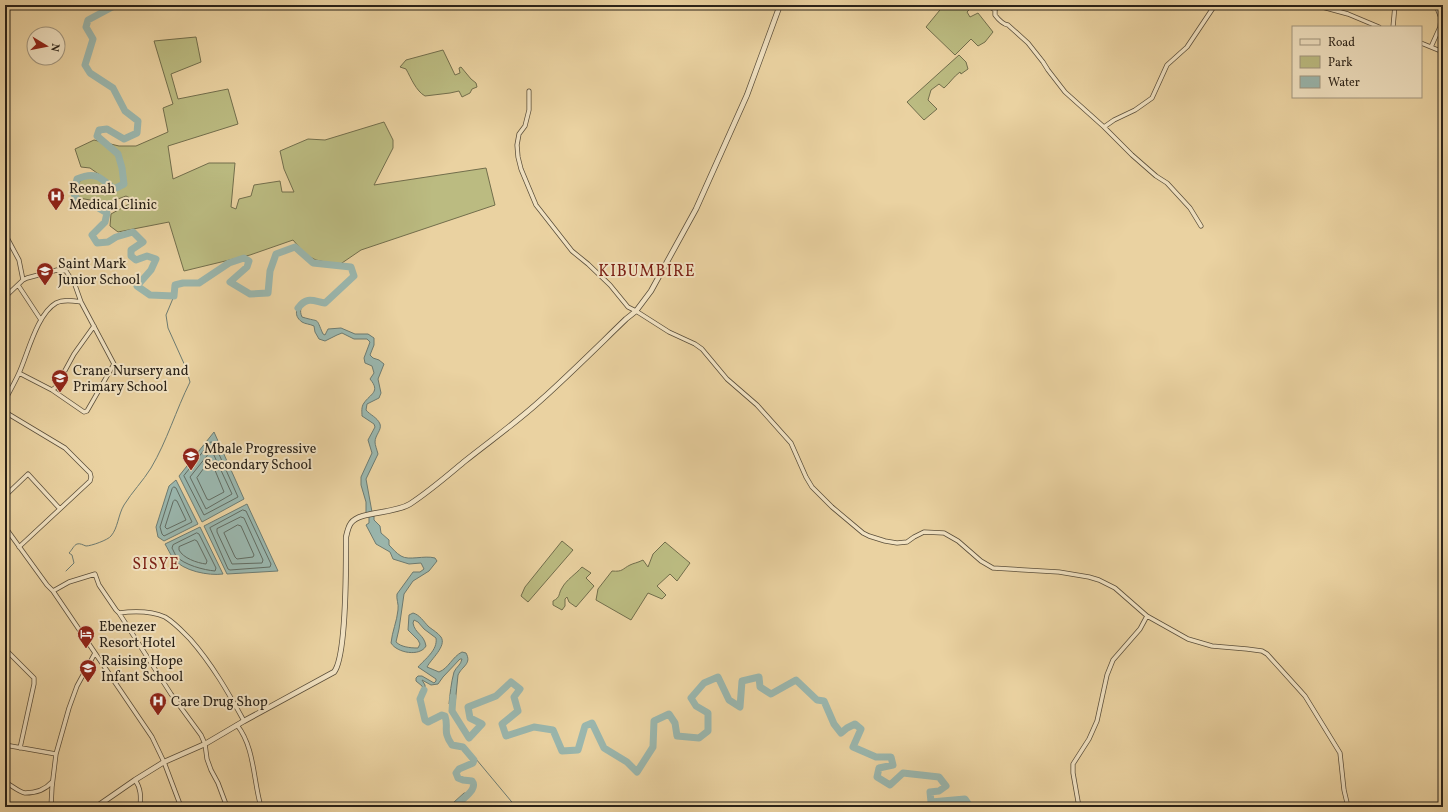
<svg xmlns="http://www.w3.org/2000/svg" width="1448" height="812" viewBox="0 0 1448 812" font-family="Vollkorn,serif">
	<rect width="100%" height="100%" fill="#ead2a1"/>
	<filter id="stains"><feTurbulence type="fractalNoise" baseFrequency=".005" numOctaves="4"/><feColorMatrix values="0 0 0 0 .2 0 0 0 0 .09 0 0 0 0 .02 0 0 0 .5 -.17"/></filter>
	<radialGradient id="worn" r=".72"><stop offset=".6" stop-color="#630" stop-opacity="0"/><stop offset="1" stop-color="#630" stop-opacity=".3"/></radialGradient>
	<path fill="#bbbb81" stroke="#726e4c" d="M944 5H974L967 12 970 17 978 13 993 32 985 42 978 46 971 39 955 55 926 27Z
		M196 37 201 62 171 74 178 99 228 89 238 124 168 146 173 179 209 163H235L231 207 236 209 239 199 251 196 254 185 280 181 282 192H294L284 169 280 151 308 139 325 140 384 122 393 140V148L374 185 486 168 495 205 361 250 339 265 316 260 306 255 293 240 250 255 184 271 169 222 118 232 110 226 111 214 129 204 130 198 126 196 107 203 79 198C75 184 80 174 96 178 101 179 106 184 109 187L111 183 90 168 81 167 75 149 94 140 119 146H136L168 132 163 108 173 104 154 41Z
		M443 50 455 75 460 73 459 68 461 67 471 79 476 83 477 87 472 89 470 93 462 97 459 91 450 93 425 96C416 91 411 78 406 69L400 67 406 60Z
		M959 55 966 62 968 69 961 74 960 72C953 77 950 83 944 88L939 84 931 90 928 100 937 109 924 120 907 102Z
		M562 541 573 550 528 602 521 596 525 587Z
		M665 542 690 563 677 581 670 574 657 586 666 595 662 599 648 593 631 620 596 600 598 589 612 571C623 572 622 569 630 565 634 563 637 563 643 560L648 567 653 554Z
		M582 567 591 573 586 578 594 586 576 607 569 602 567 597 565 599V606L562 610 553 605V601C561 597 558 594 562 588 566 580 576 574 582 567Z"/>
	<path fill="#9ab6ad" stroke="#6d7b71" d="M305 300 306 302C301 307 299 310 302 317 321 323 315 316 323 334L325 335 328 329 341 328 355 334H368L374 338V345L370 355 373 358 379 360 384 364 378 379 381 393 379 398 367 404 366 410C370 415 377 417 380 424 382 430 375 435 375 442 375 445 377 450 378 454L366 479 372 512 366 513V502L361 485V477L372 453 368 440 375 427 374 424 362 416C362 412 361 407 364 403 370 394 381 392 370 379L374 373 372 366 365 363 364 358 370 342 367 339H354L342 333 337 335 325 341 319 339 315 332 314 326C310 324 305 324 302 322 292 315 297 305 305 300Z
		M214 432 244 499 202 522 179 476Z
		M176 480 198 524 164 541 158 537 156 527 169 486Z
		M247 504 278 571 227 574 204 526Z
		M369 516H374V520L380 526 381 533 389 540V545C393 549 396 553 401 556 409 561 424 555 435 558L437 561 429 571 413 581 404 594 399 629 396 642C401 647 410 648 418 648L420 644 418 640 408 630 409 615 413 613C420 615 423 621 429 627 433 630 438 633 441 637 447 646 431 659 427 667L439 672C449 668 452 657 462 652L466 653C472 664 462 666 458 675L455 705 449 704C450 694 451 683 454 672 456 667 461 665 462 659H460L443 677 438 684 431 685 422 680 425 685V688L420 699V692L423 688 422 686 416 681V678L418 676H422L434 683 436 681V679L418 667C425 659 438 650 436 638L424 629 418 622 414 620 413 623C415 634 424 634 426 646 420 657 397 653 391 643 392 632 397 621 398 610 399 604 396 599 397 594L413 572H420L424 569 421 563 409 564 393 559 390 552 376 544 366 525 369 523Z
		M200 527 223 574C209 576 182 571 173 558 170 554 168 549 165 544Z
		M464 793H470L471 795 460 804 458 807H452L453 803Z"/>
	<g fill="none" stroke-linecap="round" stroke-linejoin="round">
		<path stroke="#626c62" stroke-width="1" d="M211 442 214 443 238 497 204 515 184 476Z
			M212 451 232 494 206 509 190 477 210 452Z
			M208 463H212L224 492 209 500 207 499 197 478Z
			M174 487 176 488 192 522 164 536 162 534 160 527 172 489Z
			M175 500 177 501 186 520 167 529 165 527 173 502Z
			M243 510 246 511 271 564 270 567 230 570 228 569 210 528Z
			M241 517 244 518 263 560 262 563 232 564 217 532V529Z
			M238 525 241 526 254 555 253 557 237 559 235 557 224 533Z
			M197 533 199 534 216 568 215 571C204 570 184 565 176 556 175 554 173 550 172 548L173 545Z
			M195 540 197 541 207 561 206 564C197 563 183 558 179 550V547Z"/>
		<path stroke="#6d7b71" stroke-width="1" d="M66 571 74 563 72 555 69 553C72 550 74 545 77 544 80 543 83 545 86 546 91 546 108 540 111 536 118 528 118 515 124 505 132 492 143 481 151 468 167 441 176 410 190 382L186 368 168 328 166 315 174 296
			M474 760 476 759 516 807"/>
		<path stroke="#9ab6ad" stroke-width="7" d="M116 5 88 20 86 27 93 39 85 65 90 73 113 88 125 111 138 121 137 133 124 139 107 129 99 130 97 136 118 154 122 168 124 184 114 189C100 177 95 171 77 179L74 194 80 204 95 206 107 213 105 222 92 235 97 243 108 242 116 237 133 232 143 242 131 250V256L136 260 147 256 156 259 151 270 137 286 150 295 174 296 175 285 183 283H199L229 263 244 258 249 261 247 267 230 282 250 294 268 293 270 271 276 254 295 247 313 263 351 267 354 276 325 303C313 301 307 296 298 308
			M424 690 420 699 425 720 428 722 442 715 445 716C449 728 442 731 452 745L463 747 474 760 473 763 459 769 456 773 458 778 463 780 472 781C479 790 460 799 456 807
			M453 697 452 711 469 738 482 724 470 718 468 707 496 696 511 682 520 689 514 697 518 711 502 724 506 736 534 727 553 730 562 751 578 750 585 726 592 723 604 748 627 762 637 772 653 747 654 721 669 714 675 723 677 736 699 738 708 731V713L696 706 691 698 704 683 718 677 729 700 740 707 742 681 759 677 760 687 771 694 796 680 817 700 824 701 834 724 841 733 847 728 855 724 861 729 853 747 876 757H891L893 765 879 768 877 777 890 785 903 773 939 777 946 786 939 791 930 792 931 802 965 799 969 805V807"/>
		<g stroke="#5a4e3a" stroke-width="5">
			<path id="minor" d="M987 5 995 10
				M999 5 995 10V15C998 19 1002 24 1008 25L1028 43 1043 62 1048 70 1065 92 1104 127 1114 120 1135 110 1152 98 1167 65 1187 47 1215 5
				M1315 5 1348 14 1379 27
				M1393 27 1395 5
				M1421 43 1443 52
				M1431 47 1440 27 1441 18 1436 5
				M529 91V110L525 126 519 134 517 145 518 157 521 169 536 205 572 251 588 264 610 285 628 307 636 311 669 332 695 344 702 349 727 379 757 405 791 443 806 477 812 487 832 507 863 533 869 536 885 541 897 543 907 542 914 537 924 532 944 533 958 541 981 561 993 568 1059 572 1089 577 1099 580 1115 588 1147 616 1188 639 1212 646 1247 649 1262 651 1267 654 1305 696 1340 753 1344 790 1348 807
				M1104 127 1132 155 1156 176 1167 183 1190 208 1201 226
				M5 234 19 260 23 280
				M18 285 41 320
				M5 297 23 280 27 278 57 270 66 271 75 285 81 302
				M19 373 52 390 56 387 74 354 94 326
				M5 400C10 391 15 382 19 373 28 353 37 314 56 303 64 299 73 301 81 302L114 364 87 411 84 412 52 390
				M5 412 65 448 90 473 91 477 90 481 19 547
				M5 496 28 474 60 509
				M5 527 47 585 53 591 152 737 164 762 181 807
				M53 591 69 582 95 574 99 585 116 610 119 613C134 611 151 611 165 617 175 623 182 631 190 639 212 664 228 692 244 721
				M119 613 171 694 201 735 205 744 207 759 211 770 218 783 227 807
				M5 649 34 678V684L20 748
				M237 725C255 748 253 780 261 807
				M5 745 56 754 52 787 51 807
				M56 754 69 708 77 686 95 653
				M135 780C141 788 141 797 140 807
				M5 782C11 785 19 792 25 793 35 793 45 790 52 782
				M1079 807 1073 773V764L1089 739 1097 721 1107 675 1113 660 1140 629 1147 616"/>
		</g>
		<g stroke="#5a4e3a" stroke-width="6">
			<path id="tertiary" d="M96 807 135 780 164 762 205 744 244 721 334 672C347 656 346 562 346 537 347 533 348 527 351 523 360 511 394 514 410 504 430 491 447 476 465 461 490 441 517 422 541 400 570 374 598 346 626 319L636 311 651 291 696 209 747 95 780 5"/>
		</g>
		<use href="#minor" stroke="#f1e2c2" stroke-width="3.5"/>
		<use href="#tertiary" stroke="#f1e2c2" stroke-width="4.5"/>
	</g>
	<defs>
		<g id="hospital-pin" transform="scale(0.9)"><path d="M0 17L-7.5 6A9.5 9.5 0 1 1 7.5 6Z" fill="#8f2418" stroke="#f1e2c2"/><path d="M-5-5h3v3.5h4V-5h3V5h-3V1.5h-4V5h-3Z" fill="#fff"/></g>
		<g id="school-pin" transform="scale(0.9)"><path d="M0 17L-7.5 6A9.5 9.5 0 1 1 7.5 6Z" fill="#8f2418" stroke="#f1e2c2"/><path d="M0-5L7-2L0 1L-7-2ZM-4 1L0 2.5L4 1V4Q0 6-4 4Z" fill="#fff"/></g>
		<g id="hotel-pin" transform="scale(0.9)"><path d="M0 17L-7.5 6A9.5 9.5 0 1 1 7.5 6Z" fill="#8f2418" stroke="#f1e2c2"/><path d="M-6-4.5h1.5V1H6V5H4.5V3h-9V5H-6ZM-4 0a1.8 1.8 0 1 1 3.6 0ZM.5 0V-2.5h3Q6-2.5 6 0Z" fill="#fff"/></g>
	</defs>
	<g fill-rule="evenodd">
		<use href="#hospital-pin" x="56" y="196"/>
		<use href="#school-pin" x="45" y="271"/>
		<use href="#school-pin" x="60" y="378"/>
		<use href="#school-pin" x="191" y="456"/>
		<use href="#hotel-pin" x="86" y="634"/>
		<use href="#school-pin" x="88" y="668"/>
		<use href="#hospital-pin" x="158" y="701"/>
	</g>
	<g text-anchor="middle" stroke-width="4" stroke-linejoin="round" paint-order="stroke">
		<g font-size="14" fill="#2a2218" stroke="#f1e2c2" text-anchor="start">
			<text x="69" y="193">Reenah<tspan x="69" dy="16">Medical Clinic</tspan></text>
			<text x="58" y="268">Saint Mark<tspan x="58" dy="16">Junior School</tspan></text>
			<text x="73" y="375">Crane Nursery and<tspan x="73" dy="16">Primary School</tspan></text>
			<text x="204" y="453">Mbale Progressive<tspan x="204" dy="16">Secondary School</tspan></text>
			<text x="99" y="631">Ebenezer<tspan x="99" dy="16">Resort Hotel</tspan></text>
			<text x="101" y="665">Raising Hope<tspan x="101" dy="16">Infant School</tspan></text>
			<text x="171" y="706">Care Drug Shop</text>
		</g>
		<g font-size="16" letter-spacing="1" fill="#7a1f14" stroke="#f1e2c2">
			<text x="647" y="276">KIBUMBIRE</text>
			<text x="156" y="569">SISYE</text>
		</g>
	</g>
	<rect width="1448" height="812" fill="none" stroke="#ead2a1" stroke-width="20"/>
	<rect x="6" y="6" width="1436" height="800" fill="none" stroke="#2a2218" stroke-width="2"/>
	<rect x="10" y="10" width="1428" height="792" fill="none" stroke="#2a2218"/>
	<rect x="1292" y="26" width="130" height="72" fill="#f1e2c2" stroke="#a1957e"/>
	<rect x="1300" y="39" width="20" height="6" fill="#f1e2c2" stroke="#a1957e"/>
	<text x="1328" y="46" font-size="12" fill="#2a2218">Road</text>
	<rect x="1300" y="56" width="20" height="12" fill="#bbbb81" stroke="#a1957e"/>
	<text x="1328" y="66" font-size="12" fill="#2a2218">Park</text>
	<rect x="1300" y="76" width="20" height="12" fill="#9ab6ad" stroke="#a1957e"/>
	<text x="1328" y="86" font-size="12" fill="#2a2218">Water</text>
	<g transform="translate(46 46) rotate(100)"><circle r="19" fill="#f1e2c2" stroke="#a1957e"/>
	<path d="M0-3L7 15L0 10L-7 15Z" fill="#8f2418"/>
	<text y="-6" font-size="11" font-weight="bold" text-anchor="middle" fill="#2a2218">N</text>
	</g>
	<rect width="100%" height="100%" filter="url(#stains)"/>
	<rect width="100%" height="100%" fill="url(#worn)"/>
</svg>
